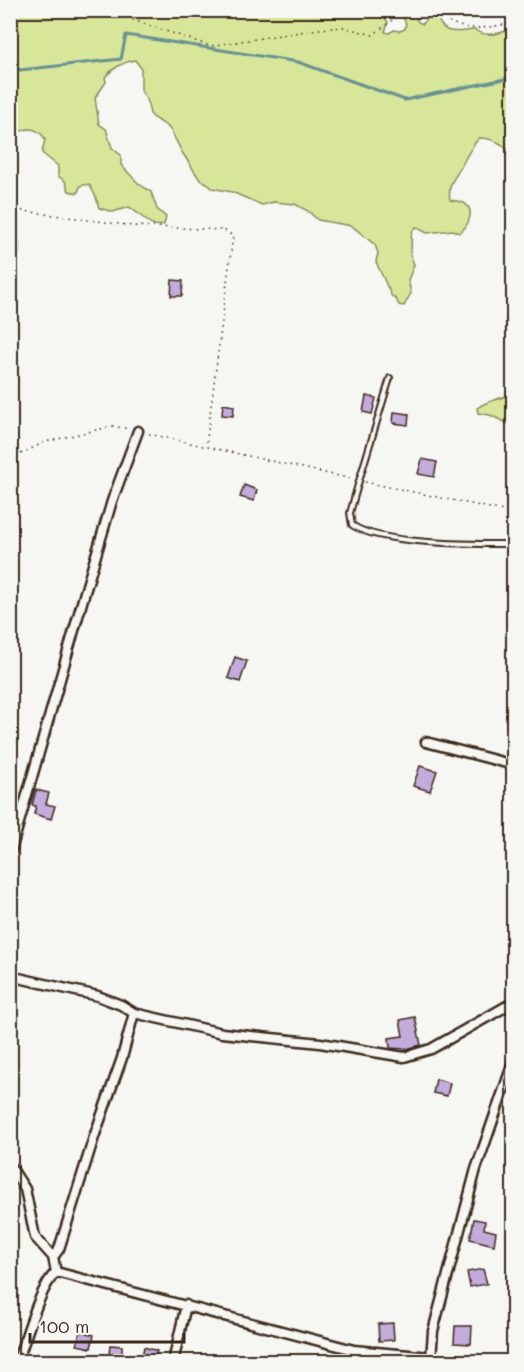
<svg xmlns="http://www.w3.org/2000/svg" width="524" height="1372" viewBox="0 0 524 1372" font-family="Mali,sans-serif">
	<rect width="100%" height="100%" fill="#f6f6f2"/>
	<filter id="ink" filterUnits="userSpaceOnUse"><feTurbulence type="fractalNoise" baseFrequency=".0167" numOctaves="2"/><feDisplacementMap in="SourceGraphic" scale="12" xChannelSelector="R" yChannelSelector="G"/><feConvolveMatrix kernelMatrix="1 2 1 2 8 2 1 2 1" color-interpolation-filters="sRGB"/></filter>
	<g filter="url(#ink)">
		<path fill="#d8e69a" stroke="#8a885c" stroke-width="1.5" d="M413 10 418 22 423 24 428 16 436 14C443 38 457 31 475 30 486 38 502 33 513 28L514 157C505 145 495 138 479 138 472 146 468 153 463 163 457 177 447 181 450 200 454 201 461 201 464 203 476 210 468 227 459 233L453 230 427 233 416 227C407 234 414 244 410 253L414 265 408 280 411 293 404 306 399 305 396 299 392 297 376 262 378 253 375 245 352 226 318 220 308 211 295 204 274 202 262 205 232 192 212 188 207 183 200 180 182 152 171 131 167 126 155 119 150 114 147 100 141 90V68L135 60C123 62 113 68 105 77L106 82 95 98 99 124 106 129 112 148 121 155V165L139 184 151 192 157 209 166 217 164 225C150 229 140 213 129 207L113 212 99 208 96 197 89 184 80 186 78 193 69 191 65 181 58 176V166L42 153 45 139C35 123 23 130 11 135V11H381L388 22 385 32 389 33 394 30 400 31 405 29 406 24 403 17V11Z
			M513 393V426L490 415 478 413 477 408C488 400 501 399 513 393Z"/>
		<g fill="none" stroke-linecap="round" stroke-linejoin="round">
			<path stroke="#679192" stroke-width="3" d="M10 66 20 70 121 59 126 35 298 62 405 100 514 77"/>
		</g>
		<path fill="#c3acdb" stroke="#3b2a1e" stroke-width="1.5" d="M10 228H18L19 252H10Z
			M172 280 183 281 182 296H171Z
			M366 396 376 398 372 414 363 412Z
			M223 404 234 406 233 416 222 415Z
			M394 412 409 414 408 425 393 423Z
			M422 459 437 462 434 477 418 474Z
			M244 485 257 490 254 501 240 497Z
			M235 657 247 661 240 682 228 678Z
			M420 766 437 771 430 791 413 786Z
			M36 790 49 793 46 804 55 806 51 819 34 814 36 806 32 805Z
			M415 1017 421 1045 406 1049 390 1048 389 1038 403 1036 400 1020Z
			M436 1079 450 1083 447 1096 433 1093Z
			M474 1219 485 1221 484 1229 496 1232 494 1245 470 1239Z
			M483 1269 487 1284 470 1287 467 1272Z
			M393 1323 394 1340 379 1341 378 1324Z
			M455 1326H472L471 1344 454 1343Z
			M80 1331 94 1335 91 1348 77 1345Z
			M110 1345 122 1346V1356L109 1355Z
			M144 1347 157 1351 154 1362 141 1360Z"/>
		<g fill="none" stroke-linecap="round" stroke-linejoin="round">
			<g stroke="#3b2a1e" stroke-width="8">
				<path id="service" d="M390 378 359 481 350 513 352 525C381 545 475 544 514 544"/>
			</g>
			<g stroke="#3b2a1e" stroke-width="13">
				<path id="minor" d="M426 742 514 765
					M10 854 83 599 112 501 138 431
					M10 976 98 996 121 1005 134 1013 222 1033 320 1043 404 1057 431 1049 514 1002
					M10 1166 25 1189 35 1237 53 1257 56 1272
					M53 1257 59 1249 94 1137 122 1058 134 1013
					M56 1272 354 1350 431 1357
					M431 1359 433 1331 476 1169 514 1060
					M17 1362C26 1339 39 1288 56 1272
					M173 1362 186 1305"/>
			</g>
			<path stroke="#3b2a1e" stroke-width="1.5" stroke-dasharray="1.5 4.5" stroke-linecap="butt" d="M104 10 210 46 319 29 343 27 373 35 405 10
				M435 10C461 36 481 28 514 23
				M10 209 133 226 224 230 233 236 206 446
				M149 434 352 479
				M10 459 45 442 113 426 129 429
				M365 482 514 513"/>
			<use href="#service" stroke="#f6f6f2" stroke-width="4"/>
			<use href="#minor" stroke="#f6f6f2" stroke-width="8"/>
		</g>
	</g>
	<rect width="524" height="1372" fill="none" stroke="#f6f6f2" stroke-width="36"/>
	<rect x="18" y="18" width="488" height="1336" fill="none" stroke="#3b2a1e" stroke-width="2" filter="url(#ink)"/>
	<path d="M30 1333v9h154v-9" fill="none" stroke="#3b2a1e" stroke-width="3"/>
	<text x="39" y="1333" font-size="18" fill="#3b2a1e" stroke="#f6f6f2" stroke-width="4.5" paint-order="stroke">100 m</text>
</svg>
